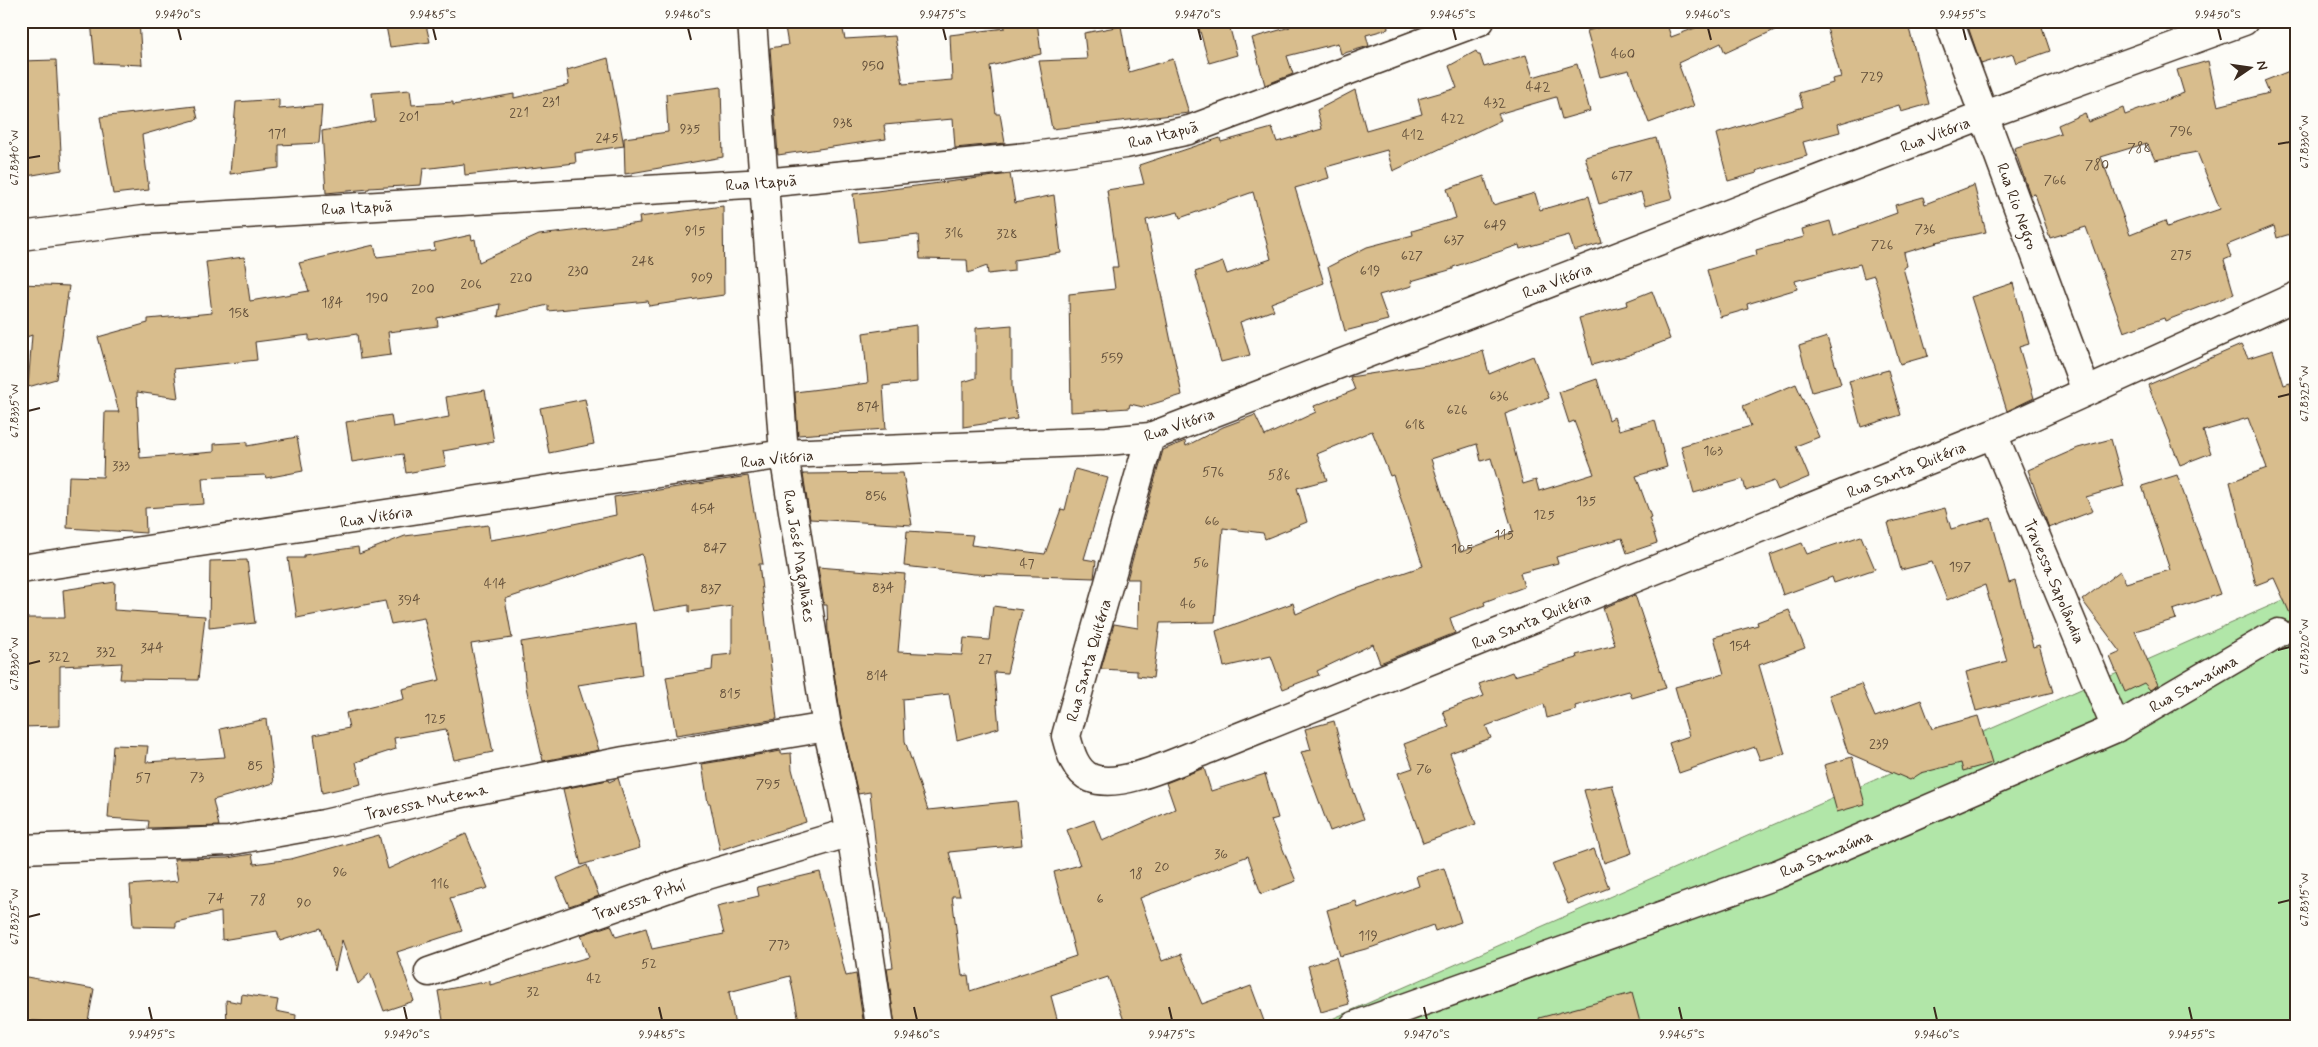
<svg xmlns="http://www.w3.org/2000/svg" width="2318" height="1047" viewBox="0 0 2318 1047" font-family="Mynerve,sans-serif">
	<rect width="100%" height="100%" fill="#fdfcf7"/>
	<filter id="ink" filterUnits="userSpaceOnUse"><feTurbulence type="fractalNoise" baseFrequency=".02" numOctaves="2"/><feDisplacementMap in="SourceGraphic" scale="10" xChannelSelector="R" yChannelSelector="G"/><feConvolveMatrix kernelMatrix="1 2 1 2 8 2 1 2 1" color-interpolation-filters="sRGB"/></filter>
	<g filter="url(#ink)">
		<path fill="#b1e6a8" stroke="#768863" d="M2297 594V1026H1316Z"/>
		<path fill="#d8bd8d" stroke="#3b2a1e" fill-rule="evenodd" d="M91 21H139L142 65 95 63Z
			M412 21H425L430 42 390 47 386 26Z
			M784 21H841L845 39 895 36 903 84 952 80 950 35 1005 28 1004 21H1037L1041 54 990 66 996 114H1000L1005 143 955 148 953 119 884 125 886 139 778 155 770 48 788 45Z
			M1197 21H1228L1237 55 1209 63Z
			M1287 21H1387L1388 29 1366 35 1369 46 1341 54 1338 43 1287 56 1293 74 1265 85 1252 38 1290 27Z
			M1621 21H1666L1671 37 1714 21H1794L1725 53 1721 43 1678 63 1694 106 1649 123 1629 70 1600 77 1587 31Z
			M1825 21H1907L1929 104 1901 112 1899 105 1838 124 1840 132 1803 142 1807 156 1756 171 1757 173 1728 181 1716 134 1803 107 1799 93 1833 83 1832 79 1841 77Z
			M1966 21H2040L2050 51 2016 63 2013 54 1981 64Z
			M1121 26 1129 72 1173 59 1189 113 1052 129 1039 61 1087 59 1084 33Z
			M1476 51 1478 55H1480L1484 67 1526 55 1533 77 1577 64 1590 111 1562 119 1556 97 1498 114 1501 120 1393 171 1387 150 1326 167 1329 178 1295 188 1324 283 1271 303 1274 310 1240 322 1250 355 1221 362 1195 272 1223 262 1227 274 1271 259 1253 192 1180 218 1178 212 1146 220 1182 395 1143 407 1130 404 1129 408 1071 412 1069 294 1115 289 1112 267H1118L1107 190 1144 184 1139 165 1220 138 1221 142 1272 128 1277 142 1322 129 1317 110 1355 90 1366 130 1422 114 1418 99 1457 88 1449 66Z
			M608 58 624 146 575 153 576 163 465 175 464 164 423 169 421 185 369 188V189L326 193 322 131 375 121 372 93 410 90 412 105 453 102V105L514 94V98L569 85 567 70Z
			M56 60 62 170 21 177V61Z
			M2208 61 2218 106 2269 93 2264 81 2297 68V232L2277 238 2274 226 2227 245 2231 257 2224 260 2234 294 2165 321 2164 318 2124 332 2086 227 2050 238 2035 194 2030 195 2014 148 2061 133 2058 125 2085 113 2088 122 2123 108 2125 115 2184 93 2177 70ZM2147 143 2155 160 2197 152 2220 209 2167 227 2165 221 2130 235 2101 157Z
			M721 87 723 157 625 174 624 138 668 132 666 94Z
			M279 99V109L322 105 319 143 279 145V168L230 174 236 102Z
			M195 106 198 119 142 135 149 190 113 194 100 117Z
			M1656 138 1673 198 1645 206 1641 192 1599 204 1585 157Z
			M1010 174 1015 203 1054 195 1061 253 1014 260V271L988 274 987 266 968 273 967 260 920 259 918 235 859 242 853 194Z
			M1484 176 1493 205 1535 193 1540 210 1589 196 1602 243 1574 251 1569 235 1520 249 1519 245 1453 267V269L1411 281 1412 286 1379 295 1388 320 1345 331 1328 267 1367 247 1413 235 1412 231 1456 218 1447 189Z
			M1974 185 1986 232 1936 242 1937 243 1904 253 1907 266 1903 268 1928 356 1900 364 1874 275 1864 278 1860 264 1795 281 1797 289 1747 304 1748 309 1720 317 1707 270 1757 255 1756 250 1804 237 1802 229 1830 221 1834 236 1897 213 1895 205 1923 197 1925 204Z
			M723 206 724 295 649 306 648 301 548 311V305L498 317 500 304 437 318 438 326 388 332 391 355 360 359 357 334 309 341V335L255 342 257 360 174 369 178 398 137 392 140 458 214 452V444L247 442V446L297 437 303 471 266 478 265 475 202 478 204 504 145 508 146 533 67 528 69 476 103 477 105 412H119L98 337 148 323V319L212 313 206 262 244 257 250 301 309 291 299 263 374 245 377 257 435 250 434 243 471 235 472 240 475 239 479 262 539 235 640 223 639 217Z
			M2013 283 2029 344 2019 347 2034 398 2007 411 1971 297Z
			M21 284 69 286 56 379 28 387 32 335 21 339Z
			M1652 291 1670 339 1629 355 1592 365 1579 318 1628 305 1627 301Z
			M916 325 917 382 883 386 886 429 798 435 795 392 868 383 863 333Z
			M1012 325V387L1017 419 963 427V382L976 378V328Z
			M1827 337 1841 384 1812 392 1799 346Z
			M2241 345 2248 358 2273 350 2284 385 2290 383 2297 405V629L2274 578 2256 585 2230 482 2267 468 2248 418 2203 431 2211 453 2180 465 2148 385Z
			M1483 351 1489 374 1533 356 1549 398 1505 414 1523 484 1536 480 1539 491 1594 474 1574 421 1569 423 1559 392 1597 379 1609 420 1614 417 1619 430 1655 420 1667 467 1636 476 1651 517 1649 518 1657 543 1627 553 1622 538 1556 557 1558 563 1520 573 1524 587 1484 602 1485 605 1450 618 1455 633 1380 663 1373 644 1317 671 1319 675 1283 689 1271 656 1224 667 1216 631 1293 603 1296 614 1339 595 1423 566 1393 475 1390 476 1372 431 1317 454 1327 480 1297 488 1307 522 1265 539 1263 533 1223 528 1215 622 1160 623 1153 678 1137 676V671L1101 669 1114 624 1138 628 1139 579H1127L1163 450 1185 441 1186 446 1223 427 1255 415 1265 436 1316 412 1314 406 1355 390 1350 377 1440 363ZM1477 444 1481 461 1491 458 1513 532 1461 552 1431 459Z
			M1888 370 1901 415 1861 427 1849 381Z
			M1796 384 1819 437 1796 446 1809 477 1778 490 1774 481 1746 491 1743 479 1694 493 1681 446 1751 426 1743 406Z
			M485 390 494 442 443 451 446 466 406 473 403 454 352 462 346 422 391 415 393 427 449 417 446 397Z
			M585 399 594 444 549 453 540 408Z
			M2111 439 2124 486 2086 497 2093 511 2049 528 2028 470 2078 448Z
			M1075 469 1108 478 1084 559 1096 561 1094 578 974 574 904 566 907 531 973 535 971 545 1045 554 1061 509 1065 510Z
			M903 473 912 525 810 519 803 474Z
			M2177 475 2220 594 2173 610 2176 619 2135 631 2158 685 2150 690 2144 683 2125 692 2110 657 2121 652 2082 600 2120 571 2126 583 2170 570 2142 486Z
			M748 476 763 564H759L777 719 676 735 666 677 712 670 713 656 732 654V606L689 612V605L654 611 642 554 505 599 512 638 471 644 493 752 454 760 446 729 394 738 396 749 356 762 361 784 322 793 314 735 349 728 346 713 404 699 402 689 440 680 424 618 391 624 385 601 297 618 288 558H304V555L358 547 359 554 405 536 488 525 490 540 521 535 616 515 614 497Z
			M1945 508 1951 529 1991 518 2009 583 2015 581 2033 647 2039 645 2053 692 1976 711 1966 672 2007 661 1985 585 1947 600 1932 562 1901 570 1888 523Z
			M1861 536 1875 569 1834 583 1832 577 1783 595 1770 555 1802 543 1807 554Z
			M247 560 255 623 209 628 210 561Z
			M818 567 905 574 898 652 962 655 964 638 989 640 993 606 1022 610 1007 673 994 672 999 728 957 740 949 694 903 699 905 741 928 810 1017 801 1022 845 949 852 960 896H952L962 976 968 975 970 991 1076 956 1054 872 1080 865 1067 830 1094 820 1102 841 1175 809 1166 783 1204 768 1211 791 1265 774 1278 818 1271 820 1296 881 1261 894 1248 856 1140 898 1162 961 1181 954 1202 1004 1251 986 1264 1021 1249 1026H1126L1108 977 1051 996 1059 1026H895L887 968 893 967 877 859 870 792 858 794 842 724 828 634 827 605H824Z
			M115 582 114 610 205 616 198 680 120 679 122 663 60 666V726L21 727 22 618H65L63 590Z
			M1635 595 1666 688 1632 698 1629 691 1575 706 1576 710 1547 718 1544 704 1486 726 1491 738 1450 753 1476 824 1423 843 1398 773 1413 768 1404 744 1449 727 1443 711 1484 696 1479 684 1512 672 1514 676 1577 658 1576 655 1615 645 1603 608Z
			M1789 610 1805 648 1759 665 1785 754 1760 760 1755 747 1679 773 1669 743 1689 736 1675 687 1724 674 1714 637 1758 625 1757 622Z
			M636 623 642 675 578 685 599 750 543 761 526 687 521 642Z
			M1861 684 1875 717 1921 700 1932 729 1978 716 1992 763 1963 771 1961 763 1921 773 1910 780 1848 753 1829 695Z
			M266 719 274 783 213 800 219 826 148 828 149 821 108 818 113 745 148 746 146 762 225 757 220 729Z
			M1334 721 1352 787 1364 819 1330 831 1301 752 1311 750 1305 729Z
			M781 751V754L791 753 792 769 806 822 720 850 710 803H708L702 764Z
			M1852 757 1865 804 1837 812 1824 765Z
			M618 778 640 848 581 865 563 789 608 780 609 782Z
			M1612 785 1632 853 1604 863 1584 790Z
			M466 834 488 888 450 898 462 931 397 952 414 1001 384 1011 370 973 358 984 342 940 335 971 321 928 280 941 277 931 222 940 221 912 176 922V927L133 926 130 885 178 881 174 859 227 858 252 854 254 864 291 859 379 835 388 869Z
			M1594 849 1609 888 1568 904 1552 864Z
			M587 865 599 896 569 906 557 878Z
			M1444 868 1461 922 1435 931 1433 925 1373 947 1340 956 1327 910 1356 901 1358 908 1419 886 1416 876Z
			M820 872 846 976 856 974 864 1026H800L790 976 729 992 735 1026H444L438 991 490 981V985L589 957 581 935 611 925 616 937 646 928 652 949 724 934 717 906 759 896 757 887Z
			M1336 957 1349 1004 1321 1012 1308 966Z
			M21 976 94 989 87 1026H52V1022L21 1020Z
			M1632 993 1641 1026H1540L1539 1018Z
			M242 994 278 1000 276 1011 296 1015 295 1026H227L226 1000 241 1003Z"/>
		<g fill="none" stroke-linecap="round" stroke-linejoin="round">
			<g stroke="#3b2a1e" stroke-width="31">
				<path id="street" d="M752 21 784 454 827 727 851 832 880 1026
					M1949 21 2086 391
					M21 236 143 220 764 183 1026 157 1125 144 1189 130 1480 21
					M1993 434 2116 728
					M1150 437 1066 736C1070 751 1075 771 1091 778 1120 790 1180 760 1209 749L1993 434 2297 296
					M21 569 784 454 1107 441 1150 437 1985 115 2244 21
					M21 849 229 841 324 824 432 799 624 761 827 727
					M429 972 694 879 851 832
					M1354 1026 1778 874 2116 728 2278 633"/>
			</g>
			<use href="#street" stroke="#fdfcf7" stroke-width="28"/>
		</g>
	</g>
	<path fill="none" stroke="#3b2a1e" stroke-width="2" d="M178 28 181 40M433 28 436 40M688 28 691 40M943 28 946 40M1198 28 1201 40M1453 28 1456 40M1708 28 1711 40M1963 28 1966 40M2218 28 2221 40M2278 144 2290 142M28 158 40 156M2278 397 2290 394M28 411 40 408M2278 650 2290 647M28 664 40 661M2278 903 2290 900M28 917 40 914M149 1007 152 1020M404 1007 407 1020M659 1007 662 1020M914 1007 917 1020M1169 1007 1172 1020M1424 1007 1427 1020M1679 1007 1682 1020M1934 1007 1937 1020M2189 1007 2192 1020"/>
	<g text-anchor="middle" stroke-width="4" stroke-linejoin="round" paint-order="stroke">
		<g font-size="14" fill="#624f3a">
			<text x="1623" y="58">460</text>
			<text x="873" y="70">950</text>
			<text x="1872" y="81">729</text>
			<text x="1538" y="91">442</text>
			<text x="551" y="106">231</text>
			<text x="1495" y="107">432</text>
			<text x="519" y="117">221</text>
			<text x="409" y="121">201</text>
			<text x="1453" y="123">422</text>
			<text x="843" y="127">938</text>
			<text x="690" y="133">935</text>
			<text x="2181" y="135">796</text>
			<text x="277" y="138">171</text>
			<text x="1413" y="139">412</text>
			<text x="607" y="142">245</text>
			<text x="2139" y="152">788</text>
			<text x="2097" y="169">780</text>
			<text x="1622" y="180">677</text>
			<text x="2055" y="184">766</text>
			<text x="1495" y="229">649</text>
			<text x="1925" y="233">736</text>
			<text x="695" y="235">915</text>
			<text x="954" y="237">316</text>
			<text x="1007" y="238">328</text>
			<text x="1454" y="244">637</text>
			<text x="1882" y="249">726</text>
			<text x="2181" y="259">275</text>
			<text x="1412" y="260">627</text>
			<text x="643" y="265">248</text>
			<text x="578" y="275">230</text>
			<text x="1370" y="275">619</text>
			<text x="521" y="282">220</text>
			<text x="702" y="282">909</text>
			<text x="471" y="288">206</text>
			<text x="423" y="293">200</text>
			<text x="377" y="302">190</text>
			<text x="332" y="307">184</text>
			<text x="239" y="317">158</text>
			<text x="1112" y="362">559</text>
			<text x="1499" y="400">636</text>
			<text x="868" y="411">874</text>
			<text x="1457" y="414">626</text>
			<text x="1415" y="429">618</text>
			<text x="1713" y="455">163</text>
			<text x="121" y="470">333</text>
			<text x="1213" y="476">576</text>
			<text x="1279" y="479">586</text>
			<text x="876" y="500">856</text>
			<text x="1586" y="505">135</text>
			<text x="703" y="513">454</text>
			<text x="1544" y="519">125</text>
			<text x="1212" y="525">66</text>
			<text x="1504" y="539">115</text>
			<text x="715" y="552">847</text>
			<text x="1462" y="553">105</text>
			<text x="1201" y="567">56</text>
			<text x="1027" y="568">47</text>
			<text x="1960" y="571">197</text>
			<text x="495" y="588">414</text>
			<text x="883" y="592">834</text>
			<text x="711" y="593">837</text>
			<text x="409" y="604">394</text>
			<text x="1188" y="608">46</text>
			<text x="1740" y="650">154</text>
			<text x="152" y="652">344</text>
			<text x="106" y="656">332</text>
			<text x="59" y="661">322</text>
			<text x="985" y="663">27</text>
			<text x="877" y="680">814</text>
			<text x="730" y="698">815</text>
			<text x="435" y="723">125</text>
			<text x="1879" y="748">239</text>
			<text x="255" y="770">85</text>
			<text x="1424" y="773">76</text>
			<text x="197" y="781">73</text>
			<text x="143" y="782">57</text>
			<text x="768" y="788">795</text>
			<text x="1221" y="858">36</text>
			<text x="1162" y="871">20</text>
			<text x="340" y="876">96</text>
			<text x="1136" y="878">18</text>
			<text x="440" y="888">116</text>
			<text x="216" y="902">74</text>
			<text x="1100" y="903">6</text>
			<text x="258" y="904">78</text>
			<text x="304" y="907">90</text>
			<text x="1368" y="940">119</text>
			<text x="779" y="949">773</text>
			<text x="649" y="968">52</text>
			<text x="594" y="983">42</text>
			<text x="533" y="996">32</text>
		</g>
		<g font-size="16" fill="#3b2a1e" stroke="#fdfcf7">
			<text transform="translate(1163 134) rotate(-14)" y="6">Rua Itapuã</text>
			<text transform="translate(1935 134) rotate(-21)" y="6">Rua Vitória</text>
			<text transform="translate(761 182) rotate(-4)" y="6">Rua Itapuã</text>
			<text transform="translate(2018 206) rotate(70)" y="6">Rua Rio Negro</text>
			<text transform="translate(357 207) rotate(-3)" y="6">Rua Itapuã</text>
			<text transform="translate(1557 280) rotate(-21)" y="6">Rua Vitória</text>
			<text transform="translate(1179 424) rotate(-19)" y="6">Rua Vitória</text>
			<text transform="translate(777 458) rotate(-6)" y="6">Rua Vitória</text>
			<text transform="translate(1906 469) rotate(-22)" y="6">Rua Santa Quitéria</text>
			<text transform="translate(376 516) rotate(-9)" y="6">Rua Vitória</text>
			<text transform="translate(800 556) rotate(81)" y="6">Rua José Magalhães</text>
			<text transform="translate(2055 581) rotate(67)" y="6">Travessa Sapolândia</text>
			<text transform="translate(1531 620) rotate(-22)" y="6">Rua Santa Quitéria</text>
			<text transform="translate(1088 660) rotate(-74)" y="6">Rua Santa Quitéria</text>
			<text transform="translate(2193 683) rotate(-30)" y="6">Rua Samaúma</text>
			<text transform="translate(426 801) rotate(-12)" y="6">Travessa Mutema</text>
			<text transform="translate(1826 853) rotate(-23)" y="6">Rua Samaúma</text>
			<text transform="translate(639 899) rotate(-19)" y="6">Travessa Pituí</text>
		</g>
	</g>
	<rect width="2318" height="1047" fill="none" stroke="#fdfcf7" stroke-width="55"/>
	<g transform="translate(2250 68) rotate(77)" stroke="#fdfcf7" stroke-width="4" paint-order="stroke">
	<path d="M0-4L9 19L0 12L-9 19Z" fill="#3b2a1e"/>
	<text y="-8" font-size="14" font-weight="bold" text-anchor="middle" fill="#3b2a1e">N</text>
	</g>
	<rect x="28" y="28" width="2262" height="992" fill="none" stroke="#3b2a1e" stroke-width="2"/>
	<g font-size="12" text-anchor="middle" fill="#3b2a1e">
		<text x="178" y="18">9.9490°S</text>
		<text x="433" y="18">9.9485°S</text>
		<text x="688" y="18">9.9480°S</text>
		<text x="943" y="18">9.9475°S</text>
		<text x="1198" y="18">9.9470°S</text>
		<text x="1453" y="18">9.9465°S</text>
		<text x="1708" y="18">9.9460°S</text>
		<text x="1963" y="18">9.9455°S</text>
		<text x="2218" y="18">9.9450°S</text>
		<text transform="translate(2304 142) rotate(-90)" y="4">67.8330°W</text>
		<text transform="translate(14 158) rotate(-90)" y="4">67.8340°W</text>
		<text transform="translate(2304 394) rotate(-90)" y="4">67.8325°W</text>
		<text transform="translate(14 411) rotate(-90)" y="4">67.8335°W</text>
		<text transform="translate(2304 647) rotate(-90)" y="4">67.8320°W</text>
		<text transform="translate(14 664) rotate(-90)" y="4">67.8330°W</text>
		<text transform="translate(2304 900) rotate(-90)" y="4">67.8315°W</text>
		<text transform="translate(14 917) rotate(-90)" y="4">67.8325°W</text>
		<text x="152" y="1038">9.9495°S</text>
		<text x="407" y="1038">9.9490°S</text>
		<text x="662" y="1038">9.9485°S</text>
		<text x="917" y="1038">9.9480°S</text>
		<text x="1172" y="1038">9.9475°S</text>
		<text x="1427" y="1038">9.9470°S</text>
		<text x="1682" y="1038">9.9465°S</text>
		<text x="1937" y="1038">9.9460°S</text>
		<text x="2192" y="1038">9.9455°S</text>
	</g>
</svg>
